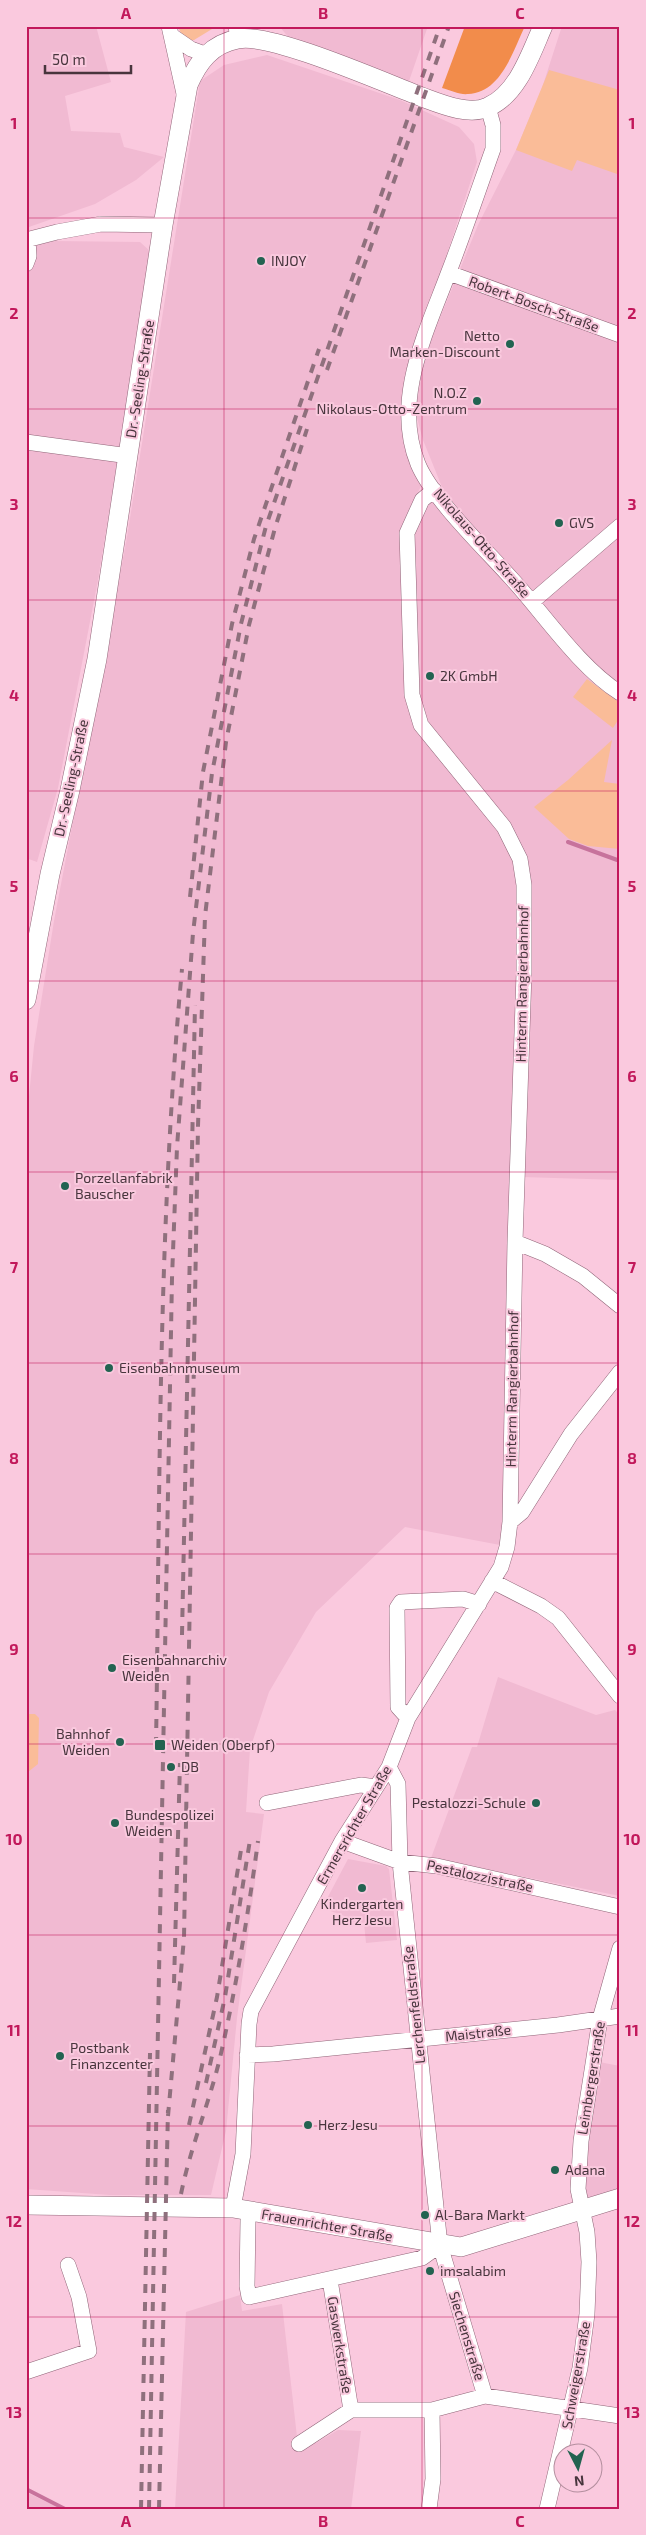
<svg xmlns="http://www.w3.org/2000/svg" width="646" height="2535" viewBox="0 0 646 2535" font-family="'Exo 2',sans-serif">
	<rect width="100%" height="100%" fill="#fac9de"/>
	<path fill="#f1bad2" d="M26 26H96L111 82 65 96 71 131 120 133 124 147 164 157 136 180 95 204 26 228Z
		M279 26H428L408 84 290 39Z
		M562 26H620V1180L522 1177 528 868 426 723 417 692 411 545 415 524 425 507 444 492 423 440 417 418V401L424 357 478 225 516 150 541 91Z
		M267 55 400 100 459 127 474 144 477 162 408 373 410 453 421 486 401 529 408 696 500 827 514 859 519 901 505 1519 500 1545 405 1527 316 1612 269 1692 250 1749 246 1812 264 1814 237 2018 226 2131 211 2195H110L26 2189V1126L34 1046 54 921 126 543 200 81 224 65Z
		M53 241 140 242 151 252 98 580 58 788 37 862 26 858V247Z
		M498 1677 596 1715 615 1710 620 1715V1896L431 1858 472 1747H477Z
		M348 1859 386 1866 389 1869 397 1940 366 1943 364 1923 353 1924V1919L322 1908Z
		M594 2061 620 2066V2188L580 2201Z
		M240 2295 242 2311 282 2304 297 2437 316 2443 338 2430 361 2431 351 2509H175L186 2312Z
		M26 2492 55 2506 59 2509H26Z"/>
	<path fill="#fabc98" d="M178 26H217L194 40 184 41Z
		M549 70 620 90V175L577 160 572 171 516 150Z
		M587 679 620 703V717L613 728 573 697Z
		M612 740 604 782 620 784V849L588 846 569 839 534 807 568 780Z
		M26 1714H35L39 1718 38 1764 28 1772Z"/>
	<path fill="#f28c4b" d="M465 26H525C513 51 501 93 468 94 460 95 450 90 442 88Z"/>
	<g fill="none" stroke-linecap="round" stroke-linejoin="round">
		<path stroke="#c7739c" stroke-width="4" d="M568 842 620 861
			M26 2489 65 2509"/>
		<g stroke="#906578" stroke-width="16">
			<path id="minor" d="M169 26 185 98
				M236 26 238 39
				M172 36 191 49 205 54
				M488 107 493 125V149C478 191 464 233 448 274 426 333 392 400 418 464 432 498 485 549 511 578 544 614 579 667 620 693
				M26 240 57 232 101 224 163 225
				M26 264 29 256 28 240
				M449 273 620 335
				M26 442 129 456
				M533 601 620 526
				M515 1242 545 1254 583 1276 620 1306
				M510 1522 522 1512 571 1434 620 1372
				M492 1581 541 1606 558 1618 620 1696
				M408 1718 398 1707 397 1608 401 1602 463 1599 479 1604
				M389 1767 398 1784 400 1862 440 2245 485 2396 432 2410 433 2479 429 2509
				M267 1803 361 1785 376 1787
				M342 1841 400 1862 437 1866 620 1907
				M247 2055 273 2054 558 2025 620 2016
				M233 2208 243 2154 249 2024 251 2011 342 1841 389 1767 408 1718 501 1567 507 1547 510 1522 515 1242 524 973V885L520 859 504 827 421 725 412 695 407 533 422 500 434 490
				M248 2220 247 2286 249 2297 422 2258 440 2245
				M330 2280 351 2410
				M26 2372 89 2351 79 2297 68 2265
				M485 2396 620 2416
				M299 2444 351 2410H432
				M547 2509 580 2368 587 2314 589 2262 587 2232 578 2189 581 2141 600 2019 620 1948"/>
		</g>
		<g stroke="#906578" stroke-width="20">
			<path id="major" d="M26 1000 50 874 70 790 97 659 163 225 188 85C198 62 211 44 238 39 270 32 385 83 422 97 441 104 469 116 488 107 518 94 531 53 543 26
				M26 2205 233 2208 461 2247 620 2198"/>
		</g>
		<use href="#minor" stroke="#fff" stroke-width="15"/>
		<use href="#major" stroke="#fff" stroke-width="19"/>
		<path stroke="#8f707d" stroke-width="4" stroke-dasharray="9 9" stroke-linecap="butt" d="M327 370 449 26
			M190 897 203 772 232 624 254 539 319 349
			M182 1635 195 1005
			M156 1746C160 1487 158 1227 182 969
			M174 1983 180 1763
			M206 2083 225 1997 250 1840
			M168 2116 184 1938 198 1126 205 916 226 742 249 625 275 528 307 429
			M189 2125 217 1997 241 1850
			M181 2194C190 2149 208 2106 219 2062 236 1989 248 1915 258 1841
			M141 2509 150 2053
			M149 2509 172 1278 177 1147 193 933 212 773 241 624 266 526 440 26
			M159 2509 168 2110"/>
	</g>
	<path fill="none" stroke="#c2185b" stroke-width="1" stroke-opacity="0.55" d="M224 26V2509M422 26V2509M26 218H620M26 409H620M26 600H620M26 791H620M26 981H620M26 1172H620M26 1363H620M26 1554H620M26 1744H620M26 1935H620M26 2126H620M26 2317H620"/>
	<g fill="#236351" stroke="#fac9de" stroke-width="2">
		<circle cx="261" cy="261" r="5"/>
		<circle cx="510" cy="344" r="5"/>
		<circle cx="477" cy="401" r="5"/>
		<circle cx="559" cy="523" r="5"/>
		<circle cx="430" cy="676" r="5"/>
		<circle cx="65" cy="1186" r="5"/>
		<circle cx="109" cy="1368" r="5"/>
		<circle cx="112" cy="1668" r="5"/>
		<circle cx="120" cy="1742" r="5"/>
		<rect x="154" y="1739" width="12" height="12" rx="2.5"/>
		<circle cx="171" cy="1767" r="5"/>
		<circle cx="536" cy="1803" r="5"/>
		<circle cx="115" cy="1823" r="5"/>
		<circle cx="362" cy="1888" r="5"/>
		<circle cx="60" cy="2056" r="5"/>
		<circle cx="308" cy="2125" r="5"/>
		<circle cx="555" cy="2170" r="5"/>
		<circle cx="425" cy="2215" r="5"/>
		<circle cx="430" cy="2271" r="5"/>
	</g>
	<g text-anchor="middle" stroke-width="4" stroke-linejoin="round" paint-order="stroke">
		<g font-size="14" fill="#48353d" stroke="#fac9de" text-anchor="start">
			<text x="271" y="266">INJOY</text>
			<text x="500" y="341" text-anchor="end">Netto<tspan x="500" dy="16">Marken-Discount</tspan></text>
			<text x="467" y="398" text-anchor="end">N.O.Z<tspan x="467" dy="16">Nikolaus-Otto-Zentrum</tspan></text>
			<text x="569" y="528">GVS</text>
			<text x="440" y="681">2K GmbH</text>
			<text x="75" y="1183">Porzellanfabrik<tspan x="75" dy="16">Bauscher</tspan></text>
			<text x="119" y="1373">Eisenbahnmuseum</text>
			<text x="122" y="1665">Eisenbahnarchiv<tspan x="122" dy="16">Weiden</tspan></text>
			<text x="110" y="1739" text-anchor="end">Bahnhof<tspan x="110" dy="16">Weiden</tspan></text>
			<text x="171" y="1750">Weiden (Oberpf)</text>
			<text x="181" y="1772">DB</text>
			<text x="526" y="1808" text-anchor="end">Pestalozzi-Schule</text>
			<text x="125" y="1820">Bundespolizei<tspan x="125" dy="16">Weiden</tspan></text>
			<text x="362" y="1909" text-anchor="middle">Kindergarten<tspan x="362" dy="16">Herz Jesu</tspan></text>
			<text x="70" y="2053">Postbank<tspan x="70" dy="16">Finanzcenter</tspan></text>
			<text x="318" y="2130">Herz Jesu</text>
			<text x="565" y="2175">Adana</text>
			<text x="435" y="2220">Al-Bara Markt</text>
			<text x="440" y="2276">imsalabim</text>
		</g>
		<g font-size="14" fill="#48353d" stroke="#fac9de">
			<text transform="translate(534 304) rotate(20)" y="5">Robert-Bosch-Straße</text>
			<text transform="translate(140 379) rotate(-81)" y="5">Dr.-Seeling-Straße</text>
			<text transform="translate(482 543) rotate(49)" y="5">Nikolaus-Otto-Straße</text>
			<text transform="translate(71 778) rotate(-78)" y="5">Dr.-Seeling-Straße</text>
			<text transform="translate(522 984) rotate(-89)" y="5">Hinterm Rangierbahnhof</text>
			<text transform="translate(512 1389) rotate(-89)" y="5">Hinterm Rangierbahnhof</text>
			<text transform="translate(354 1825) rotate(-60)" y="5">Ermersrichter Straße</text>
			<text transform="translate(480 1876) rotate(12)" y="5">Pestalozzistraße</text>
			<text transform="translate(414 2005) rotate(-96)" y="5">Lerchenfeldstraße</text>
			<text transform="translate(478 2033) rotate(-6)" y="5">Maistraße</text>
			<text transform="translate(591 2078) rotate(-81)" y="5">Leimbergerstraße</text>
			<text transform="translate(327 2225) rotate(10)" y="5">Frauenrichter Straße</text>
			<text transform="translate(467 2336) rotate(73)" y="5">Siechenstraße</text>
			<text transform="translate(340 2345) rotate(81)" y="5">Gaswerkstraße</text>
			<text transform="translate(576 2375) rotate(-80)" y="5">Schweigerstraße</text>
		</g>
	</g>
	<rect width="646" height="2535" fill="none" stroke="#fac9de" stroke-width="55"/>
	<g transform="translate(578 2468) rotate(174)"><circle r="24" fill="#fac9de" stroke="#b38e9e"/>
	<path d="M0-4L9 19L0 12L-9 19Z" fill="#236351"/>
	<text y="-8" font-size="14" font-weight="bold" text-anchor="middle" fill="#48353d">N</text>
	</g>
	<path d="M45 65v8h86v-8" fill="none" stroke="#48353d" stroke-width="2.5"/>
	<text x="52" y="65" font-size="15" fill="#48353d" stroke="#fac9de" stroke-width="4" paint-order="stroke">50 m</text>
	<rect x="28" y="28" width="590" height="2480" fill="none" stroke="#c2185b" stroke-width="2"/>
	<g font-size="16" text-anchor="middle" font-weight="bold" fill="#c2185b">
		<text x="126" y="19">A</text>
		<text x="323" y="19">B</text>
		<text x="520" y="19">C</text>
		<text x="14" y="129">1</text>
		<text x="632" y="129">1</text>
		<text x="14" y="319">2</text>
		<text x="632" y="319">2</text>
		<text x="14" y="510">3</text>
		<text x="632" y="510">3</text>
		<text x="14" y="701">4</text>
		<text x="632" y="701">4</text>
		<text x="14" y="892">5</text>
		<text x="632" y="892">5</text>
		<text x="14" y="1082">6</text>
		<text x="632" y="1082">6</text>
		<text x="14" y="1273">7</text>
		<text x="632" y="1273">7</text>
		<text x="14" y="1464">8</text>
		<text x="632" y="1464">8</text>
		<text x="14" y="1655">9</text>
		<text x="632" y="1655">9</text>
		<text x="14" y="1845">10</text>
		<text x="632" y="1845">10</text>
		<text x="14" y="2036">11</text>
		<text x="632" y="2036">11</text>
		<text x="14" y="2227">12</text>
		<text x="632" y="2227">12</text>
		<text x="14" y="2418">13</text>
		<text x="632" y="2418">13</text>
		<text x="126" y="2527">A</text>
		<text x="323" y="2527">B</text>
		<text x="520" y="2527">C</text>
	</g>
</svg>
